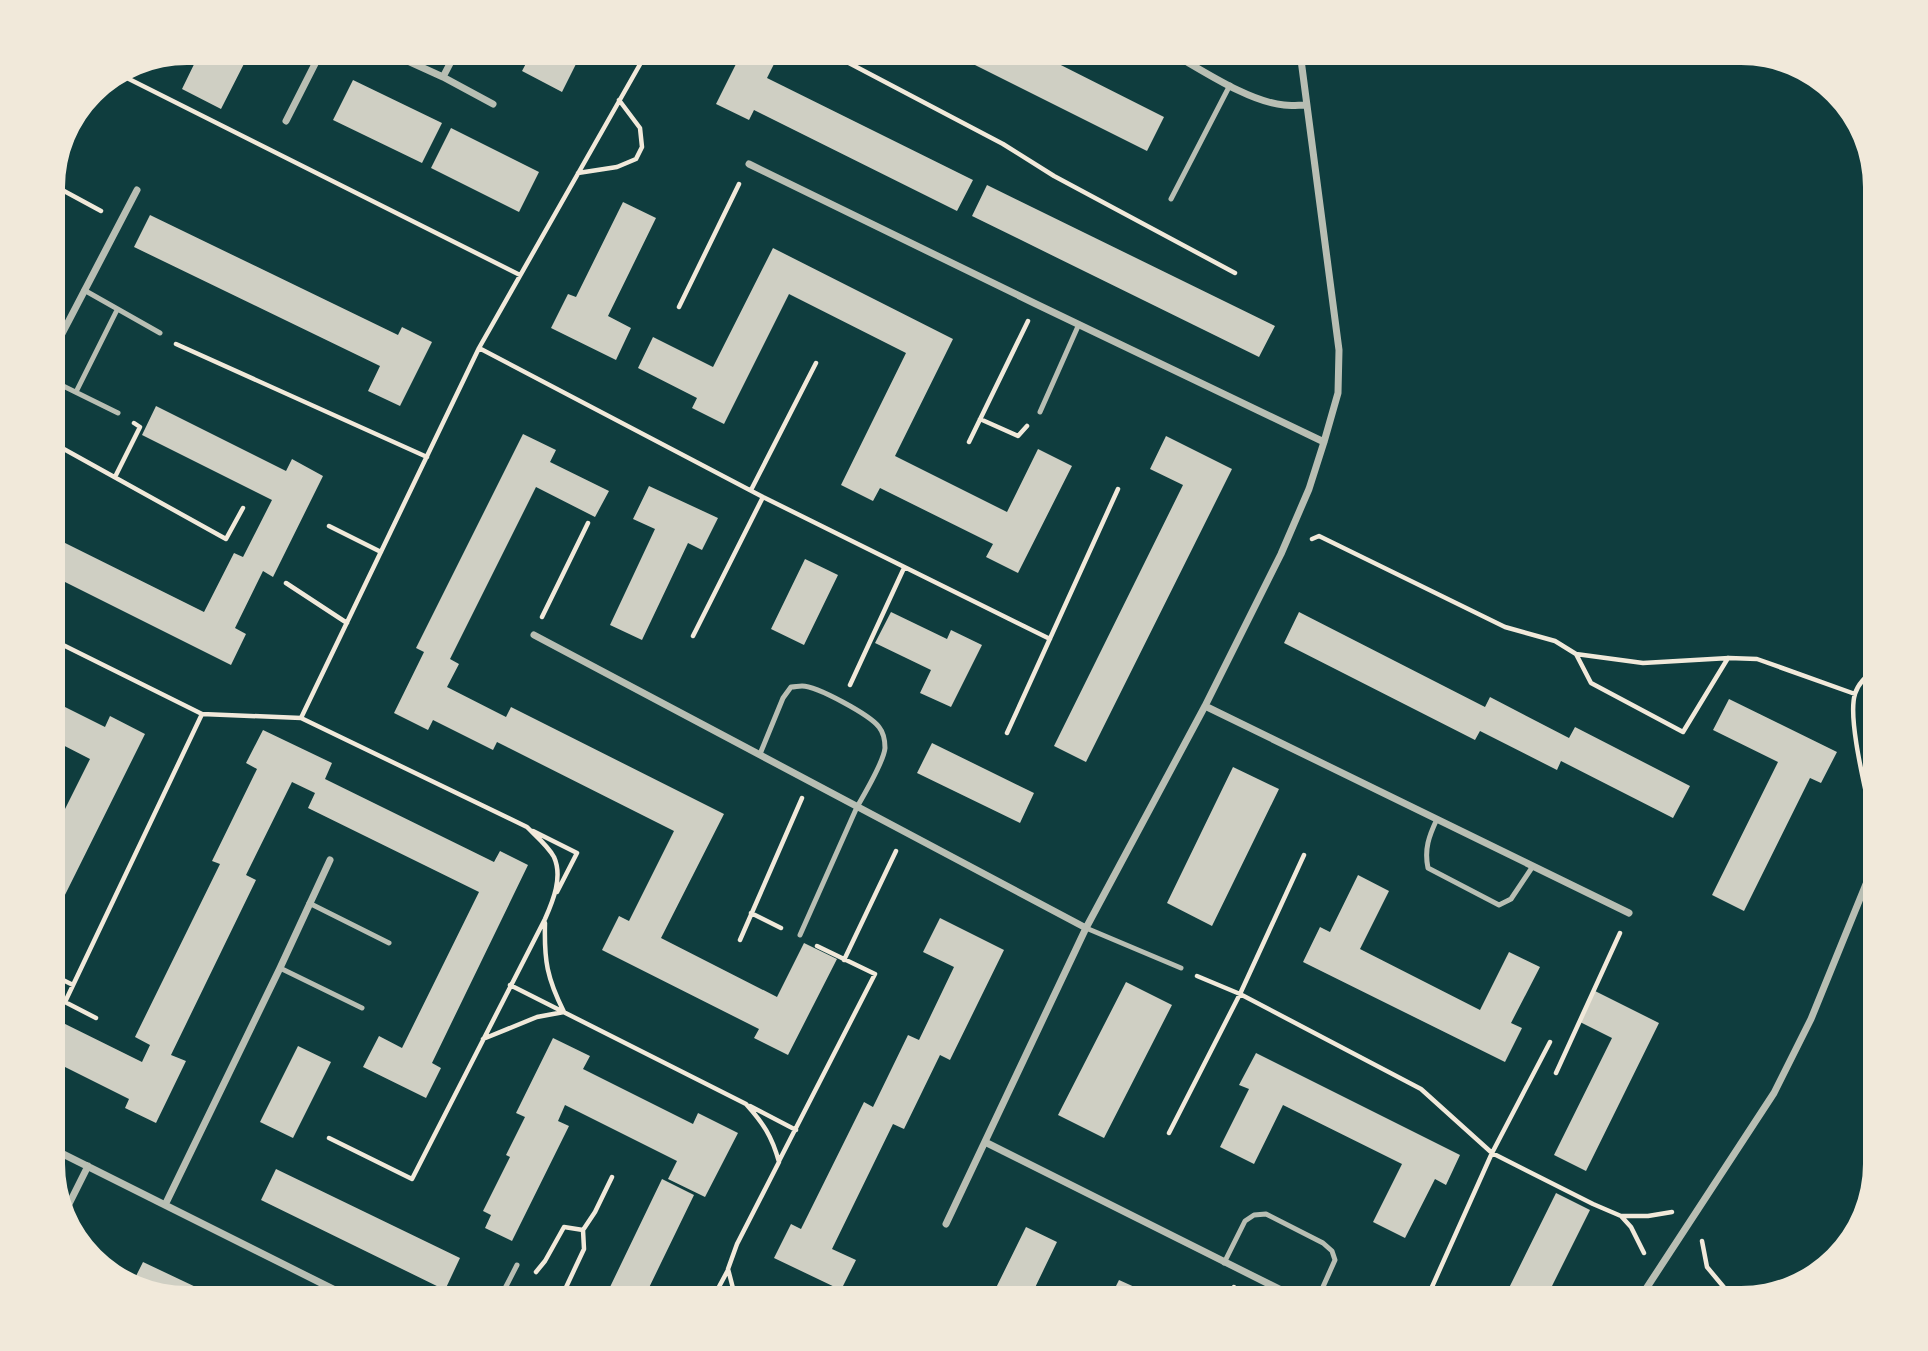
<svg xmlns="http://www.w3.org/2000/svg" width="1928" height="1351" viewBox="0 0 1928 1351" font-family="'Nunito Sans',sans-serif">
	<rect width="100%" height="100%" fill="#0f3d3e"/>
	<path fill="#cfcfc3" d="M200 52H250L221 109 182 89Z
		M532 52H567L579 58 562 92 522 71Z
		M742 52H767L777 58 767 78 973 180 957 211 754 110 749 120 716 104Z
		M949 52H1035L1164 117 1147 151Z
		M353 80 442 123 422 163 333 120Z
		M451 128 539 172 519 212 431 168Z
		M987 185 1275 326 1259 357 972 216Z
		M623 202 656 218 608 316 631 328 616 360 551 328 568 294 576 297Z
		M150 215 398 335 402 327 432 342 400 406 368 391 380 366 134 247Z
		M773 248 953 339 895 456 1007 512 1038 449 1072 466 1018 573 986 557 993 544 880 488 873 501 841 485 906 353 789 294 724 424 692 408 697 398 638 368 653 337 713 367Z
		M156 406 286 471 292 459 323 476 273 577 263 571 235 628 246 634 231 665 53 576V537L204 612 234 553 243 557 272 500 142 435Z
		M523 434 556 450 550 462 609 491 595 517 536 487 450 659 459 664 447 687 506 717 511 707 724 814 661 938 777 997 804 943 837 959 788 1055 754 1038 759 1029 602 950 619 916 629 921 674 831 497 742 493 750 433 720 428 730 394 713 424 652 416 648Z
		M1166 436 1232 469 1086 762 1054 746 1183 485 1150 469Z
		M649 486 718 518 702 550 688 543 642 640 610 625 655 529 633 519Z
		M805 559 838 575 804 645 771 629Z
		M891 612 947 639 951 630 982 645 951 707 920 693 931 670 875 643Z
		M1299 612 1485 707 1490 697 1569 738 1575 727 1690 786 1673 818 1561 761 1557 770 1480 731 1475 740 1284 643Z
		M1729 699 1837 752 1821 783 1810 778 1744 911 1712 895 1778 762 1713 730Z
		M53 701 105 727 110 716 145 734 53 919V833L90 759 53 740Z
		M263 730 332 763 325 779 494 862 500 851 528 865 432 1063 441 1068 426 1098 363 1067 379 1036 402 1048 479 892 308 808 315 793 292 782 246 875 256 880 171 1055 186 1061 156 1123 125 1108 129 1099 53 1061V1018L142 1062 150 1045 135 1037 220 864 212 861 257 769 246 763Z
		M932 743 1034 793 1020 823 917 773Z
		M1233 767 1279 789 1212 926 1167 903Z
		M1358 875 1389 891 1360 949 1480 1010 1509 952 1540 967 1511 1023 1522 1028 1505 1062 1303 962 1320 927 1330 932Z
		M940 918 1004 950 950 1060 940 1055 904 1129 893 1124 832 1249 856 1260 841 1290 774 1258 791 1224 801 1229 864 1102 873 1107 908 1035 919 1040 954 967 923 952Z
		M1126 982 1172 1005 1104 1138 1058 1115Z
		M1595 991 1659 1023 1586 1171 1554 1155 1612 1038 1580 1022Z
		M553 1038 590 1056 583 1069 693 1124 698 1113 738 1133 705 1197 668 1179 677 1161 565 1105 558 1121 569 1126 512 1241 485 1228 491 1215 483 1211 510 1157 506 1155 525 1117 516 1113Z
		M298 1046 331 1062 293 1138 260 1122Z
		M1256 1053 1460 1155 1446 1185 1435 1179 1405 1238 1373 1222 1402 1164 1283 1105 1254 1164 1220 1147 1249 1089 1239 1085Z
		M276 1169 460 1258 445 1290 261 1200Z
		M662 1179 694 1195 644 1298H633L610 1287Z
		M1556 1193 1590 1210 1546 1298H1504Z
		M1026 1227 1057 1242 1030 1298H991Z
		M143 1262 219 1298H187L133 1282Z
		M1119 1280 1159 1298H1110Z"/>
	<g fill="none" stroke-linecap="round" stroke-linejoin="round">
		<path stroke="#f1e9da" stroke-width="4.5" d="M828 52 1003 144 1054 176 1235 273
			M119 74 520 275
			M578 173 617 167 636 159 642 147 640 128 619 100
			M53 185 101 211
			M679 307 739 184
			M176 344 427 457
			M479 348 763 497 1050 639
			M980 419 1018 436 1027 426
			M969 442 1028 321
			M53 443 226 539 243 508
			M115 477 140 427 134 423
			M751 490 816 363
			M329 526 381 552
			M1312 539 1319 536 1505 627 1555 641 1576 654 1643 663 1729 658 1757 659 1855 694
			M286 583 347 623
			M542 617 588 523
			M693 636 763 497
			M53 640 202 714 301 718 527 827C536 836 548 846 554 857 563 877 553 901 545 919L412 1179 329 1138
			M1576 654 1591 683 1683 732 1728 658
			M1875 669C1867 676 1858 683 1855 694 1847 719 1867 795 1873 825L1875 831
			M850 685 904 568
			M301 718 479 348 647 52
			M1007 733 1118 489
			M533 831 577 853 557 892
			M751 913 781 928
			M740 940 802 798
			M844 960 896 851
			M53 975 73 985
			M1197 976 1240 994 1421 1089 1492 1153 1593 1204 1621 1216 1631 1227 1644 1253
			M510 985 746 1104C763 1123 772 1136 779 1162L737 1244 728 1269 734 1292 739 1298
			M96 1018 65 1002 202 714
			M483 1039 537 1017 564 1012C547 978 544 961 545 923
			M1556 1073 1620 933
			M750 1106 796 1130
			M1169 1133 1240 994 1304 855
			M779 1161 875 974 817 946
			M1622 1216H1648L1672 1212
			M1702 1241 1707 1267 1727 1291 1743 1298
			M536 1272 545 1261 564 1227 583 1230
			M1668 1294 1727 1291
			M561 1298 584 1249 583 1230 595 1212 612 1177
			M713 1298 728 1270
			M1229 1298 1234 1287
			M1427 1298 1492 1153 1550 1042"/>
		<path stroke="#b8beb3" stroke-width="5" d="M1171 199 1230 85
			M84 290 160 333
			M53 381 118 413
			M76 392 117 310
			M1040 412 1079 324
			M760 754 783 698 791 687C795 687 798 686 802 686 817 686 870 715 879 727 883 732 885 741 885 748 884 760 864 795 857 807L800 935
			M1437 819C1429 836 1424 849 1428 868L1499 905 1511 899 1533 866
			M309 903 389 943
			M1086 928 1181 968
			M280 968 362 1008
			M1224 1263 1245 1221 1254 1215 1266 1214 1323 1243 1332 1251 1335 1260 1318 1298
			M500 1298 517 1265"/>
		<path stroke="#b8beb3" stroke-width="7" d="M388 52 443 77 493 104
			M1170 52C1202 70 1249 102 1284 105 1291 106 1299 105 1306 105
			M443 77 456 52
			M286 121 321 52
			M749 164 1036 304 1324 442
			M53 351 137 190
			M534 635 1086 928
			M1205 706 1629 913
			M985 1142 1297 1298
			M53 1149 351 1298
			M165 1205 280 968 330 860
			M65 1212 88 1166
			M946 1224 1086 928 1205 706 1281 554 1309 489 1324 442 1338 393 1339 350 1300 52
			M1640 1298 1774 1093 1811 1019 1875 862"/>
	</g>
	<path d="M0 0H1928V1351H0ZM187 65H1741A122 122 0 0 1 1863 187V1164A122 122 0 0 1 1741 1286H187A122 122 0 0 1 65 1164V187A122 122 0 0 1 187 65Z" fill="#f1e9da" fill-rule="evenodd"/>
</svg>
